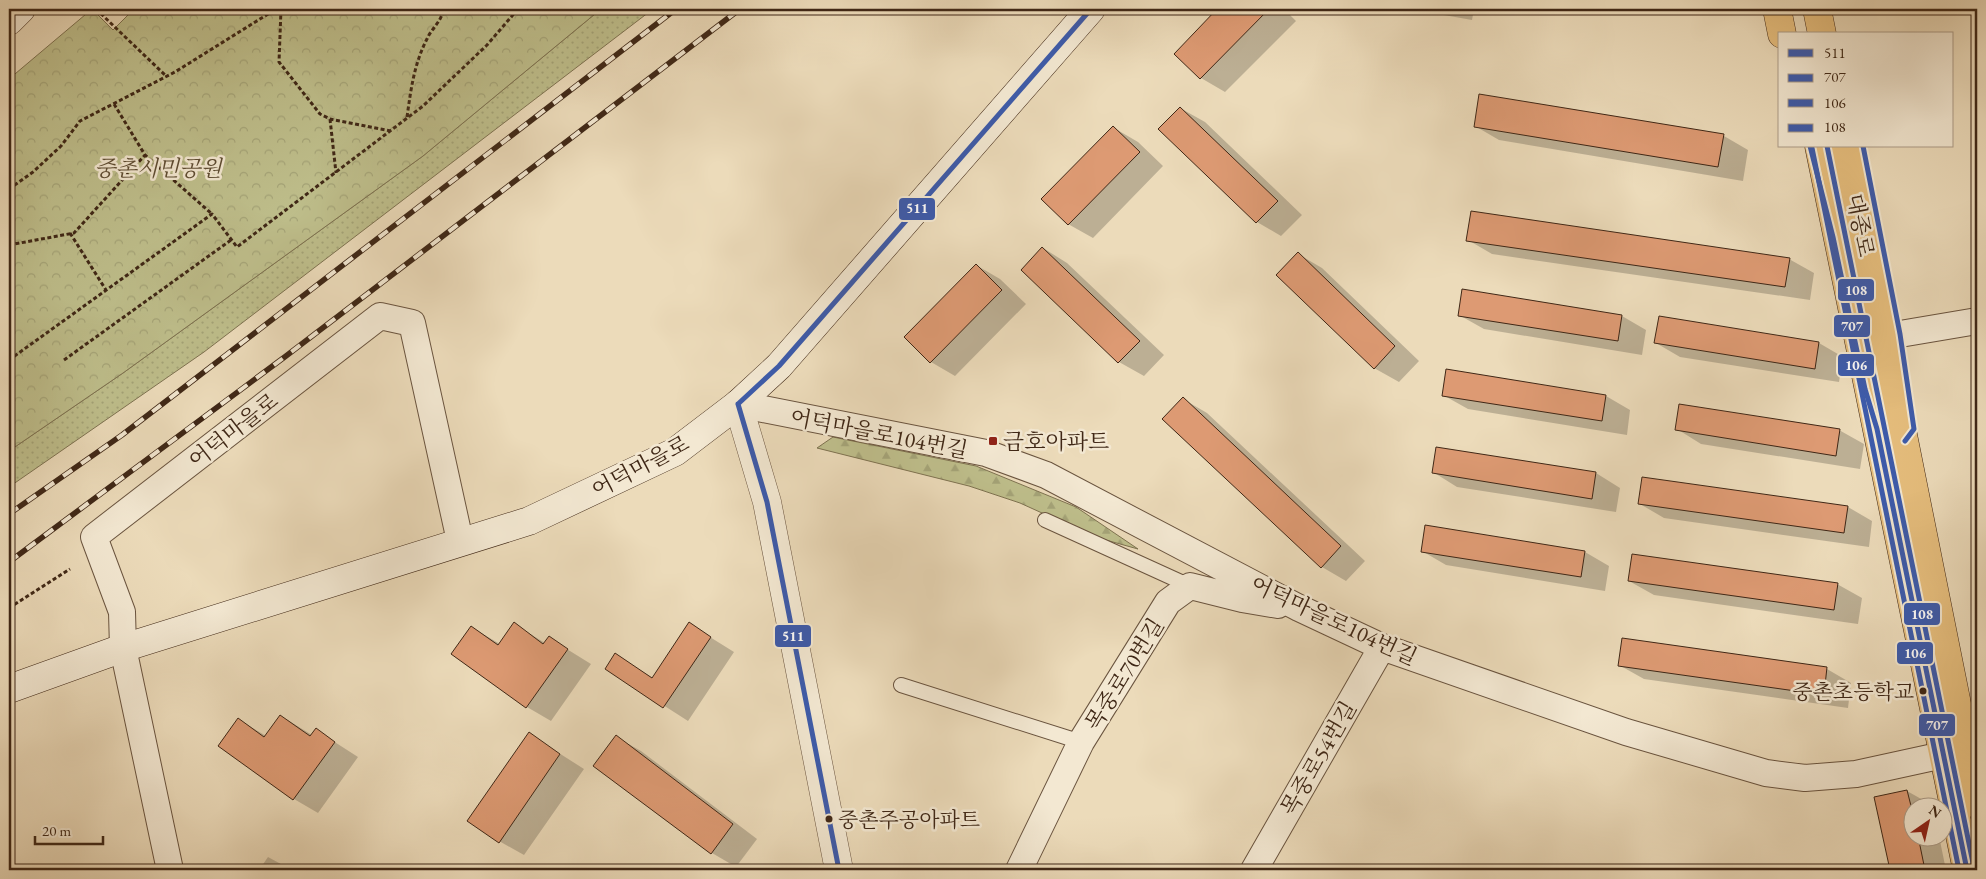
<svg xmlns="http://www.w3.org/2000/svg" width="1986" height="879" viewBox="0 0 1986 879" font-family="'EB Garamond','Noto Serif KR',serif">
	<defs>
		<pattern id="grass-dots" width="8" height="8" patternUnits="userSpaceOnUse" patternTransform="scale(1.25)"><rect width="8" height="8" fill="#bebe8b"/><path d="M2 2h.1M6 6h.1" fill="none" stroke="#a4a377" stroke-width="1.8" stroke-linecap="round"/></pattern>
		<pattern id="forest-firs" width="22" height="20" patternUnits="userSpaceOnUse" patternTransform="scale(1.25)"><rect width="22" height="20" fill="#bebe8b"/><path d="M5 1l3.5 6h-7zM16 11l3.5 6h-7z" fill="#a4a377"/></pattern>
		<pattern id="park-crowns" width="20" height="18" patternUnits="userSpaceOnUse" patternTransform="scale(1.25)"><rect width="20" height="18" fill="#bebe8b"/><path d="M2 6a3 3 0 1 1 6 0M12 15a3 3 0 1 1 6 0" fill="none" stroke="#a4a377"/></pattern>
	</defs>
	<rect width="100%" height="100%" fill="#ecdbba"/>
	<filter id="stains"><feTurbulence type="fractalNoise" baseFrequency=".004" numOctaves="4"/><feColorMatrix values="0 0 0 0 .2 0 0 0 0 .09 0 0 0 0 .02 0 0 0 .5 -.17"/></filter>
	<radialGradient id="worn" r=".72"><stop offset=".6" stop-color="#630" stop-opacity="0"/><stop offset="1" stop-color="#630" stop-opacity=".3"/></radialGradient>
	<path fill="url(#grass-dots)" stroke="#7e7250" d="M601 9H653L204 352 9 487V451L123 373 423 156Z"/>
	<path fill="url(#forest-firs)" stroke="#7e7250" d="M833 437 976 466 1076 507 1138 549 1095 537 1020 503 969 486 817 448Z"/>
	<path fill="url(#park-crowns)" stroke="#7e7250" d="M92 9 113 30 134 9H601L423 156 123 373 9 451V79Z"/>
	<path fill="#0003" d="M1219 9H1284L1296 21 1225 92 1201 78 1175 54Z
		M1410 9H1474L1472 20Z
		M1180 108 1205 122 1302 215 1281 236 1257 222 1160 129Z
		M1475 126 1724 136 1748 150 1743 181 1499 140Z
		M1114 128 1138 142 1163 166 1093 238 1068 224Z
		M1468 240 1789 259 1814 273 1810 300 1492 254Z
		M1043 248 1067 263 1164 355 1144 376 1119 362 1022 269Z
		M1298 254 1322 268 1419 361 1399 382 1374 368Z
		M976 265 1000 279 1026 304 955 376 931 362 906 337Z
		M1459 315 1622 316 1646 330 1642 355 1484 329Z
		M1656 343H1819L1843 357 1839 382 1680 357Z
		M1447 370 1606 396 1630 410 1627 435 1468 409 1443 395Z
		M1183 399 1207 413 1365 561 1346 581 1322 567Z
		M1677 429 1839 430 1864 444 1860 469 1701 444Z
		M1433 472 1596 473 1620 488 1616 512 1457 487Z
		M1640 504 1848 507 1872 521 1869 547 1664 518Z
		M1422 551 1585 552 1609 566 1605 591 1446 565Z
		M1629 581 1837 584 1862 598 1858 624 1654 595Z
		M514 624 545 643 549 638 591 664 551 721 527 707 471 627 500 644Z
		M689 624 734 652 688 721 607 669 616 655 653 678Z
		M1623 640 1827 669 1851 683 1848 708 1644 679 1619 665Z
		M281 716 312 735 316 730 358 757 318 813 294 799 219 746 238 719 266 736Z
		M529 734 584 769 524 855 499 841Z
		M616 737 641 751 757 839 736 867 712 853Z
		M1907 791 1932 805 1914 806V836H1939L1946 870H1891L1875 798Z
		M268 857 292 870H259Z"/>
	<path fill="#dd9a73" stroke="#3f2716" d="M1217 9H1269L1200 79 1174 54Z
		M1479 94 1724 134 1718 167 1474 127Z
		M1180 107 1278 201 1256 223 1158 129Z
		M1113 126 1140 152 1068 225 1041 199Z
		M1471 211 1790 258 1785 287 1466 241Z
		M1042 247 1140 341 1118 363 1021 270Z
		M1298 252 1395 346 1374 369 1276 275Z
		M976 264 1002 290 930 363 904 337Z
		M1462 289 1622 315 1618 341 1458 316Z
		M1659 316 1819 342 1815 369 1654 343Z
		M1446 369 1606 395 1602 421 1442 396Z
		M1183 397 1341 546 1321 568 1162 419Z
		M1679 404 1840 429 1836 456 1675 430Z
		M1436 447 1596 472 1592 499 1432 473Z
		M1642 477 1848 506 1844 533 1638 504Z
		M1425 525 1585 551 1581 577 1421 552Z
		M1632 554 1838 583 1834 610 1628 581Z
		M514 622 543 644 549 636 568 649 526 708 451 654 471 626 498 645Z
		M689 622 711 637 663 708 605 669 615 653 652 678Z
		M1622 638 1827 667 1824 695 1618 666Z
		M280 715 310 736 316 728 335 742 293 800 218 746 238 718 264 737Z
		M529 732 560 754 499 843 467 821Z
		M616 735 733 824 711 854 593 766Z
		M1907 790 1914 818V836H1918L1925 870H1890L1874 797Z"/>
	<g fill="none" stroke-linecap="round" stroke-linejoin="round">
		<g stroke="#6a543f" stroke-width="16">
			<path id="service" d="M1045 520 1190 586
				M901 685 1081 742"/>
		</g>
		<g stroke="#6a543f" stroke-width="28">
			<path id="minor" d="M1900 334 1977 321
				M738 404 986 453 1046 475 1299 608 1382 647 1626 732 1766 773 1805 778 1856 774 1966 750
				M170 870 123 648 122 612 94 537 380 316 412 323 460 541
				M1019 870 1081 742 1168 602 1190 586 1242 599 1278 605
				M1254 870 1382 647"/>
		</g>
		<g stroke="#6a543f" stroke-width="29">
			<path id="tertiary" d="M738 404 767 502 839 870"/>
		</g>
		<g stroke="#3f2716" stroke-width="29">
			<path id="secondary" d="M9 21 21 9
				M9 689 123 648 529 521 675 452 738 404 779 366 1091 9"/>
		</g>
		<g stroke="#3f2716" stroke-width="29">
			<path id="primary" d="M1777 9 1782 34
				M1817 9 1822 34
				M1819 146 1967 870
				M1845 146 1977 804"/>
		</g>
		<path stroke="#3f2716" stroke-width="3" stroke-dasharray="4 2.5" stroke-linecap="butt" d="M96 9 166 76
			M281 9 279 62 320 114 330 119 391 131
			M443 14 453 9
			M114 104 145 155 212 214
			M407 117C411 89 414 64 427 39 431 29 443 20 443 9
			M330 119 336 173
			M9 189 33 172 61 146 80 121 175 72 276 9
			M70 233 106 290
			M9 245 74 233 145 155
			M9 360 212 214 237 247 423 106 487 45 518 9
			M64 360 231 240
			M9 608 70 569"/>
		<use href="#service" stroke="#f3e8d2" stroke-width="14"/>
		<use href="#minor" stroke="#f3e8d2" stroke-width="26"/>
		<use href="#tertiary" stroke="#f3e8d2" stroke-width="28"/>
		<use href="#secondary" stroke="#f3e8d2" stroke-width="28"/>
		<use href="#primary" stroke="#e6be7d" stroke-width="28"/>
		<g stroke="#3f2716" stroke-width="5.5">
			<path id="rail" d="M9 514 122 435 676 9
				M9 562 286 356 740 9"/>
		</g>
		<use href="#rail" stroke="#f3e8d2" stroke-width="4" stroke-dasharray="11" stroke-linecap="butt"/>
		<g stroke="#f3e8d2" stroke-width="9">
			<path id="bus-1" d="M738 404 779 366 1091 9
				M738 404 767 502 839 870"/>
		</g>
		<g stroke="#f3e8d2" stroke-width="9">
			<path id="bus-2" d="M1810 146 1833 237 1865 389 1877 429 1967 870
				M1863 146 1900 334 1914 429 1905 441"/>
		</g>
		<g stroke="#f3e8d2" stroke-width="9">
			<path id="bus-3" d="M1812 148 1959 870"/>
		</g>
		<g stroke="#f3e8d2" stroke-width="9">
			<path id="bus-4" d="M1827 146 1974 868"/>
		</g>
		<use href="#bus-1" stroke="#3d5bab" stroke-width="5"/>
		<use href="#bus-2" stroke="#3d5bab" stroke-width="5"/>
		<use href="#bus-3" stroke="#3d5bab" stroke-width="5"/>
		<use href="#bus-4" stroke="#3d5bab" stroke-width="5"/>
	</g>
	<rect fill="#8f2418" stroke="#f3e8d2" stroke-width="2" x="988" y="436" width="10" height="10" rx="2.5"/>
	<g fill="#3f2716" stroke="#f3e8d2" stroke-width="2">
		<circle cx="1923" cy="691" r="4.5"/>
		<circle cx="829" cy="819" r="4.5"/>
	</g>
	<g text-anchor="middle" stroke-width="5" stroke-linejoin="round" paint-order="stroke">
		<g font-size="21" fill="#3f2716" stroke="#f3e8d2" text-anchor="end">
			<text x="1914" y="699">중촌초등학교</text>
			<text x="838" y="827" text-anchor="start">중촌주공아파트</text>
		</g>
		<g font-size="22" font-style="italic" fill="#5f4d33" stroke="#f3e8d2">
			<text x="158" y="176">중촌시민공원</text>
		</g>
		<g font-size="22" fill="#3f2716" stroke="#f3e8d2">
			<text transform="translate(1861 225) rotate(79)" y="8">대종로</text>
			<text transform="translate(233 430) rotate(-38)" y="8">어덕마을로</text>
			<text transform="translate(879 433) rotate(11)" y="8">어덕마을로104번길</text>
			<text transform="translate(640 466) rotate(-28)" y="8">어덕마을로</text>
			<text transform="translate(1334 620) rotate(25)" y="8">어덕마을로104번길</text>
			<text transform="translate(1124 674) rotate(-58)" y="8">목중로70번길</text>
			<text transform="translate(1318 758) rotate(-60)" y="8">목중로54번길</text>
		</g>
		<g font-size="22" fill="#3f2716" stroke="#f3e8d2" text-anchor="start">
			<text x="1003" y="449">금호아파트</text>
		</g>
	</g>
	<g stroke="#f3e8d2" stroke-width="2">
		<rect x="898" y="197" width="38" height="24" rx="5" fill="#3d5bab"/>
		<rect x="1837" y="278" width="38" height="24" rx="5" fill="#3d5bab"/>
		<rect x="1833" y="314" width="38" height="24" rx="5" fill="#3d5bab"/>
		<rect x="1837" y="353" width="38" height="24" rx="5" fill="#3d5bab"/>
		<rect x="1903" y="602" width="38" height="24" rx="5" fill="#3d5bab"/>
		<rect x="774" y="624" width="38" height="24" rx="5" fill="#3d5bab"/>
		<rect x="1896" y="641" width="38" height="24" rx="5" fill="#3d5bab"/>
		<rect x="1918" y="713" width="38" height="24" rx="5" fill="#3d5bab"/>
	</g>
	<g font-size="14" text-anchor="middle" font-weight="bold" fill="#fff">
		<text x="917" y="213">511</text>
		<text x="1856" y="295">108</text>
		<text x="1852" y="331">707</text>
		<text x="1856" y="370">106</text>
		<text x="1922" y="619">108</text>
		<text x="793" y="641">511</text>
		<text x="1915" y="658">106</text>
		<text x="1937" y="730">707</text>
	</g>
	<rect width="1986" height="879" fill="none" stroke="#ecdbba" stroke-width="30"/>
	<rect x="10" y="10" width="1966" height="859" fill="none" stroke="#3f2716" stroke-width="2.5"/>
	<rect x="15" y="15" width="1956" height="849" fill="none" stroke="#3f2716"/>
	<rect x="1778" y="32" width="175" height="115" fill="#f3e8d2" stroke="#ab9b87"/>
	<rect x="1788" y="49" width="25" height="8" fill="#3d5bab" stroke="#ab9b87"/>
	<text x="1824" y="58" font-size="15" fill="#3f2716">511</text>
	<rect x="1788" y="74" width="25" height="8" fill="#3d5bab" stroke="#ab9b87"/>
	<text x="1824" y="82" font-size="15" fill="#3f2716">707</text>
	<rect x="1788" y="99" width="25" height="8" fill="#3d5bab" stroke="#ab9b87"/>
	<text x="1824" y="108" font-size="15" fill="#3f2716">106</text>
	<rect x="1788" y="124" width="25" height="8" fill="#3d5bab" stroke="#ab9b87"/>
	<text x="1824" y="132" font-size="15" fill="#3f2716">108</text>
	<g transform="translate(1928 822) rotate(34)"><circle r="24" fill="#f3e8d2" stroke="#ab9b87"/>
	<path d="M0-4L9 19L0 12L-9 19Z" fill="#8f2418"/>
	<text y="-8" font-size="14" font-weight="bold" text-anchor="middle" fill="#3f2716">N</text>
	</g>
	<path d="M35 836v8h68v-8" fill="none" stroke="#3f2716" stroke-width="2.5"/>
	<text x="42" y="836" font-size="15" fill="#3f2716" stroke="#f3e8d2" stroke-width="4" paint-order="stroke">20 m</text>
	<rect width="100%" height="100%" filter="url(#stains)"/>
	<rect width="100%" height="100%" fill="url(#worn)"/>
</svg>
